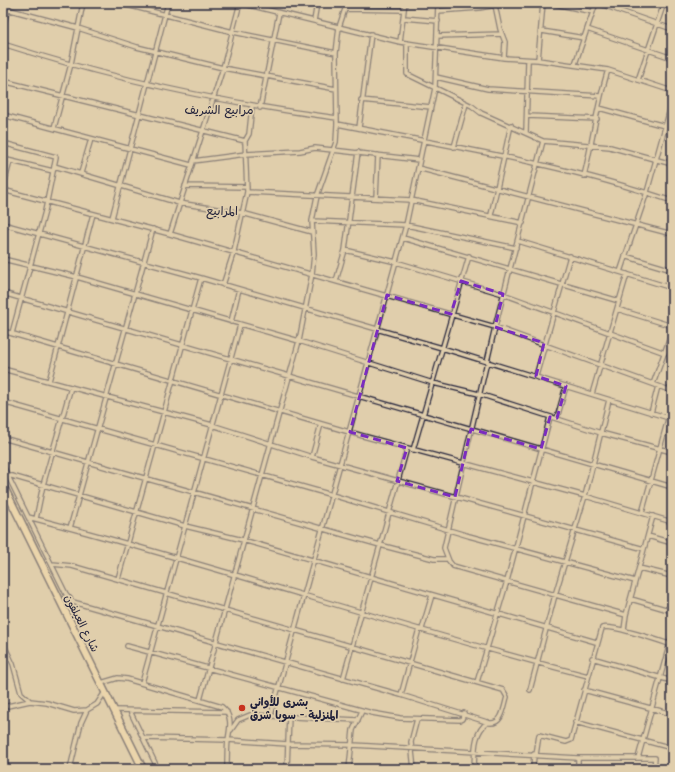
<svg xmlns="http://www.w3.org/2000/svg" width="675" height="772" viewBox="0 0 675 772" font-family="Mali,'Playpen Sans Arabic',sans-serif">
	<rect width="100%" height="100%" fill="#e0ceac"/>
	<filter id="ink" filterUnits="userSpaceOnUse"><feTurbulence type="fractalNoise" baseFrequency=".025" numOctaves="2"/><feDisplacementMap in="SourceGraphic" scale="8" xChannelSelector="R" yChannelSelector="G"/><feConvolveMatrix kernelMatrix="1 2 1 2 8 2 1 2 1" color-interpolation-filters="sRGB"/></filter>
	<g filter="url(#ink)">
		<g fill="none" stroke-linecap="round" stroke-linejoin="round">
			<g stroke="#22223b" stroke-width="6">
				<path id="minor" d="M119 3 233 32 336 53
					M240 3 400 42 504 58 538 60 608 70 672 91
					M550 3 593 12
					M597 3 672 29
					M495 5 500 29 505 42 504 58
					M3 8 78 28 137 47 223 68 336 89
					M346 9 404 10 400 42
					M404 10 405 3
					M438 11 479 8 509 3
					M404 18 438 21
					M314 21 317 3
					M3 26 10 3
					M587 29 672 58
					M542 31 584 38
					M437 36 502 34
					M407 43V74L472 106 481 113 543 141 610 147 672 164
					M3 44C112 79 224 103 337 118
					M538 60 543 3
					M575 64 596 3
					M436 77 488 89 600 96
					M638 80 664 3
					M3 81 245 141
					M361 100 431 107
					M260 108 279 13
					M599 108 672 128
					M3 115 191 165
					M528 116 597 119
					M337 124C449 146 564 164 672 201
					M54 128 71 64 83 3
					M359 128 371 34
					M526 132 528 61
					M543 141 495 327 444 548 449 561 453 566 626 615
					M3 143 56 157 45 211 12 333
					M454 147 466 104
					M3 159 53 171
					M193 161 246 154 300 151 315 148 419 160
					M54 166 179 203 242 213 312 232
					M418 168 672 234
					M81 173 91 139
					M584 176C593 140 597 104 608 70
					M185 186 247 187
					M3 189 10 161
					M3 190 170 234 495 327 672 391
					M247 192 411 200 523 223
					M376 198 378 155
					M491 215 511 125
					M112 218 168 3
					M312 221 406 225 516 248
					M3 224 201 278 442 348 672 419
					M170 234 223 68 240 3
					M403 238 619 301
					M518 241 672 288
					M345 250 396 262 503 294 665 353
					M625 256 672 270
					M3 259 77 277 299 341 433 383 479 394 601 433 672 452
					M620 272 647 192 672 102
					M336 281 345 250 358 152
					M223 285 234 251 247 192 245 141 249 134 252 106
					M3 293 672 487
					M617 309 672 326
					M231 322 239 289
					M3 331 363 436 585 496 672 522
					M666 350 672 352
					M3 369 212 425 312 457 644 549
					M536 376 570 256
					M49 381 93 214
					M653 384 672 332
					M592 394 627 274
					M3 402 332 495 469 536 635 581
					M651 413 658 386
					M557 418 566 386
					M3 438 380 545 434 559H448
					M413 450 469 256
					M312 457 321 424
					M3 466 66 594 73 602 401 695 490 723C503 724 504 706 507 697L503 690 72 566 52 564
					M3 476H12L185 526 243 540 596 642
					M642 513 668 419
					M28 517C216 565 400 628 588 676
					M36 519 43 485 71 387
					M70 528 153 229
					M648 536 672 543
					M639 568 672 576
					M118 579 201 278
					M631 599 672 611
					M422 629 432 595
					M624 630 626 615 653 516
					M3 643 13 664 21 693 30 701 47 703 74 711 87 710 97 704 105 692
					M127 646 372 713 400 718 460 720 462 719 464 713
					M592 658 672 681
					M343 679 407 448
					M477 682 507 581 550 417
					M101 683 118 678 127 679 222 707C233 716 230 728 228 740 227 749 227 759 227 769
					M142 683 240 325
					M530 690 555 595 585 496 609 400
					M584 690 672 714
					M401 695 419 629
					M200 700 299 341 312 274 314 254 312 221 317 196 336 142 337 124 336 53 339 27 347 3
					M3 707 30 701
					M114 710 227 712
					M130 711 158 769
					M271 715 406 225 435 88 438 3
					M575 722 672 748
					M231 730 238 720 250 715 358 720
					M143 738 228 740 288 744 353 745 578 758H655L654 769
					M536 755 539 735 566 742 571 740 602 628C611 624 660 641 672 645
					M638 758 672 635
					M70 769 81 723 87 710
					M287 769 289 716
					M349 769 353 730 362 711
					M414 769 411 742 417 719
					M474 769C475 751 473 733 488 722
					M533 769 534 754
					M578 769V758"/>
			</g>
			<g stroke="#22223b" stroke-width="9">
				<path id="trunk" d="M3 485 143 769"/>
			</g>
			<use href="#minor" stroke="#e0ceac" stroke-width="3.5"/>
			<use href="#trunk" stroke="#f9deab" stroke-width="6"/>
		</g>
	</g>
	<path d="M0 0H675V772H0ZM461 281 503 294 495 327 544 343 536 376 566 386 557 418 550 417 541 449 471 429 455 497 397 481 407 448 350 432 387 295 451 314Z" fill="#e0ceac" fill-opacity=".55" fill-rule="evenodd"/>
	<path fill="none" stroke="#7b2cbf" stroke-width="3" stroke-dasharray="8 5" stroke-linejoin="round" d="M461 281 503 294 495 327 544 343 536 376 566 386 557 418 550 417 541 449 471 429 455 497 397 481 407 448 350 432 387 295 451 314Z"/>
	<circle fill="#c8321e" stroke="#e0ceac" stroke-width="1.5" cx="242" cy="708" r="4"/>
	<g text-anchor="middle" stroke-width="3.5" stroke-linejoin="round" paint-order="stroke">
		<g font-size="11" fill="#22223b" stroke="#e0ceac">
			<text transform="translate(82 623) rotate(63)" y="4">شارع العيلفون</text>
		</g>
		<g font-size="11" font-weight="bold" fill="#22223b" stroke="#e0ceac" text-anchor="start">
			<text x="250" y="706">بشرى للأواني<tspan x="250" dy="13">المنزلية - سوبا شرق</tspan></text>
		</g>
		<g font-size="12" fill="#22223b" stroke="#e0ceac">
			<text x="219" y="114">مرابيع الشريف</text>
			<text x="222" y="215">المرابيع</text>
		</g>
	</g>
	<rect width="675" height="772" fill="none" stroke="#e0ceac" stroke-width="16"/>
	<rect x="8" y="8" width="659" height="756" fill="none" stroke="#22223b" stroke-width="1.5" filter="url(#ink)"/>
</svg>
